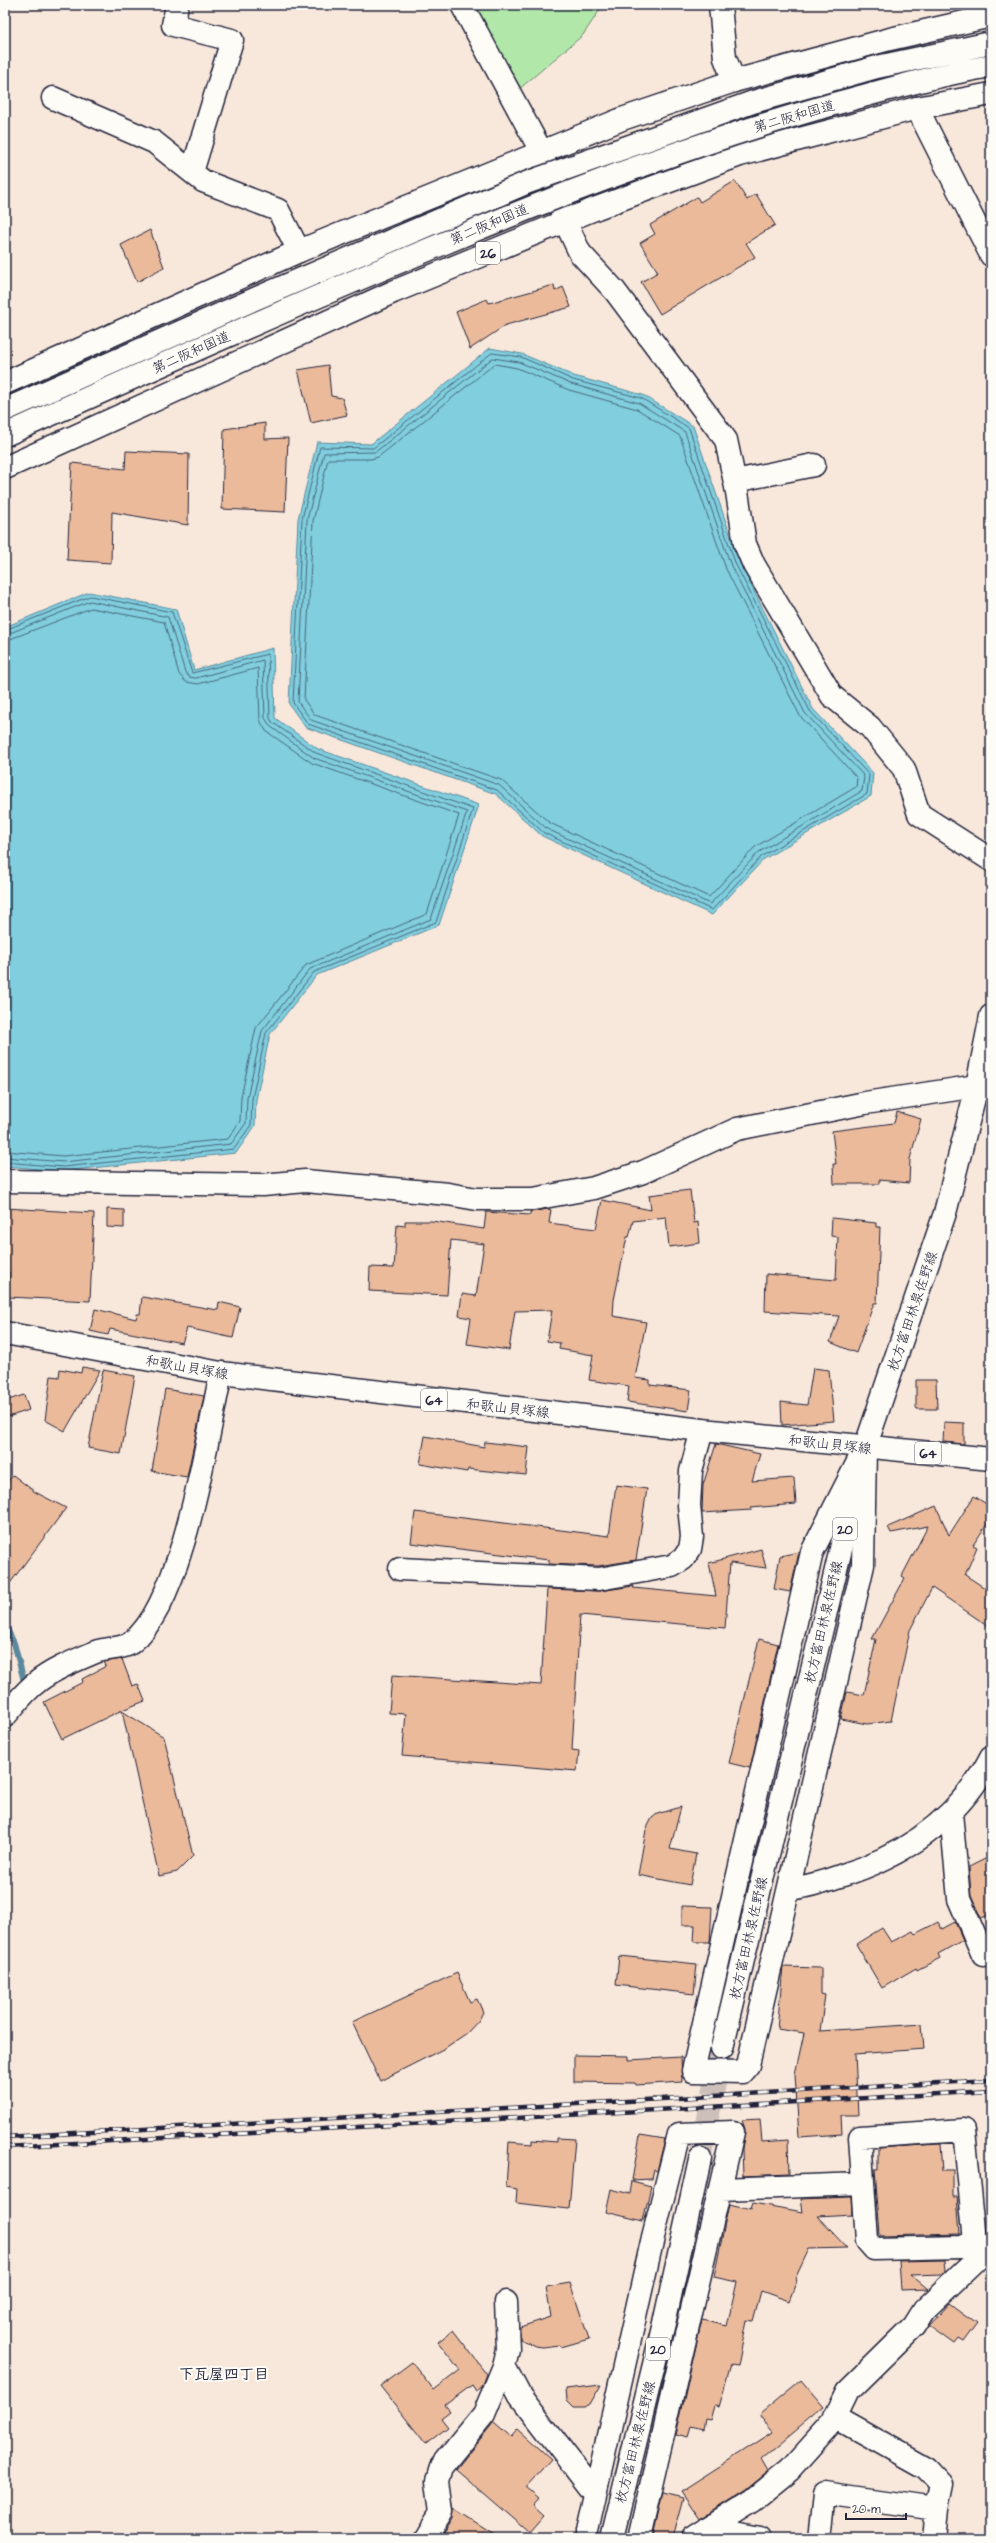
<svg xmlns="http://www.w3.org/2000/svg" width="996" height="2543" viewBox="0 0 996 2543" font-family="'Architects Daughter','Klee One',sans-serif">
	<rect width="100%" height="100%" fill="#f8e8db"/>
	<filter id="ink" filterUnits="userSpaceOnUse"><feTurbulence type="fractalNoise" baseFrequency=".025" numOctaves="2"/><feDisplacementMap in="SourceGraphic" scale="8" xChannelSelector="R" yChannelSelector="G"/><feConvolveMatrix kernelMatrix="1 2 1 2 8 2 1 2 1" color-interpolation-filters="sRGB"/></filter>
	<g filter="url(#ink)">
		<path fill="#b1e8aa" stroke="#6a8572" d="M470 5H603L583 35 518 90Z"/>
		<path fill="#80cede" stroke="#5a899d" d="M490 348 522 354 574 376 643 395 693 426 740 563 813 709 873 773 871 796 764 859 712 915 542 836 496 794 305 727 289 704 298 519 317 442 371 444Z
			M89 592 176 609 194 670 273 648 275 718 318 749 479 805 439 925 317 975 270 1034 256 1100 255 1126 236 1153 63 1171 5 1166V627Z"/>
		<g fill="none" stroke-linecap="round" stroke-linejoin="round">
			<path stroke="#48677c" stroke-width="1" d="M492 353 521 357 573 380 641 398 689 428 736 565 810 711 869 775 867 794 762 856 712 910 544 833 497 790 308 724 293 703 302 519 320 447 373 448Z
				M493 358 519 362 571 384 639 403 685 432 731 566 805 713 864 776 862 791 759 852 710 904 547 829 499 785 311 720 298 702 307 520 324 453 375 452Z
				M495 364 517 368 569 390 637 409 680 436 726 569 800 716 857 778 856 787 755 847 709 897 550 823 501 780 315 715 304 700 313 521 328 459H371L378 457Z
				M5 630 90 596 172 612 192 673 268 654 270 718 272 722 316 753 473 809 436 922 314 972 266 1033 252 1099 251 1125 234 1149 63 1167 5 1162
				M5 635 90 601 168 617 185 672 189 677 196 678 263 660 265 718 270 726 314 758 467 812 431 919 310 969 262 1031 247 1098 246 1123 231 1144 63 1162 5 1157
				M5 641 91 608 164 622 179 674 186 682 198 684 258 668 260 720 266 731 312 763 459 815 427 914 306 965 256 1028 241 1097 240 1121 228 1139 63 1156 5 1151"/>
			<path stroke="#5a899d" stroke-width="6" d="M5 1625 14 1643 25 1685"/>
		</g>
		<path fill="#ebba9b" stroke="#22223b" d="M735 181 747 200 756 194 775 225 746 243 755 257 660 314 641 282 658 272 640 243 655 234 650 225 697 197 700 202Z
			M150 230 164 267 137 282 121 245Z
			M554 285 555 291 563 287 571 307 506 325 470 349 456 312 487 299 489 303Z
			M328 365 331 396 342 398 347 415 311 423 298 370Z
			M265 423V439L288 438 285 512 222 509 224 429Z
			M126 451 189 454 188 525 112 512 111 563 67 560 72 463 125 469Z
			M897 1112 921 1119 910 1159 909 1183 879 1180V1184H834L833 1164H836L832 1131 894 1123Z
			M690 1190 694 1223 698 1222 700 1243 669 1247 666 1217 633 1221 629 1237H627L614 1300 613 1316 646 1322 635 1378 650 1380V1385L691 1390 688 1411 627 1402 629 1386 589 1380 593 1355 559 1349 560 1343 547 1341 552 1310 515 1311 509 1350 467 1344 471 1318 459 1316 462 1294 476 1296 484 1244 451 1240 447 1295 369 1291 370 1267 394 1268 397 1225 405 1226V1221H432L484 1229 486 1212 530 1215V1212L548 1209 551 1210 549 1223 596 1229 602 1200 651 1210 649 1195Z
			M5 1208 94 1213 90 1301 8 1297 9 1272H5Z
			M107 1209 124 1210V1228L107 1227Z
			M832 1218 876 1223V1227H880L877 1303H874L856 1353 830 1342 839 1316 765 1311 766 1274 836 1280 838 1237 831 1236Z
			M142 1297 218 1310 219 1302 240 1307 233 1338 187 1328 182 1343 110 1329 108 1335 90 1331 95 1309 136 1319 137 1314H140Z
			M82 1367 100 1370 65 1431 45 1420 51 1376 59 1377 60 1369 81 1373Z
			M813 1368 829 1370 834 1421 782 1425 781 1402 807 1405Z
			M103 1370 135 1376 121 1454 88 1448Z
			M916 1380H936L937 1409H916Z
			M165 1389 204 1396 187 1477 152 1471Z
			M24 1395 29 1410 5 1418V1401Z
			M944 1422 964 1423V1444L943 1442Z
			M425 1436 484 1447 485 1442 529 1447 526 1475 468 1469 467 1472 420 1464Z
			M716 1444 760 1454 752 1481 794 1478 796 1504 751 1508 752 1510 702 1513 703 1485Z
			M13 1475 35 1492 66 1508 5 1590V1485Z
			M616 1485 647 1489 636 1560 598 1566 549 1564V1560L411 1543 415 1512 609 1536Z
			M974 1496 991 1507V1518L973 1545 977 1547 965 1575 991 1592V1628L932 1588 910 1630 891 1721 867 1724 841 1719 847 1692 864 1695 876 1639H872L905 1578 902 1576 928 1526 891 1533 888 1527 936 1506 949 1535Z
			M761 1549 766 1568 730 1563 725 1628 580 1615 572 1750 579 1751 577 1771 402 1756 406 1714 389 1713 392 1675 541 1685 547 1589 599 1591 634 1586 633 1588 716 1596 709 1563Z
			M799 1552 790 1592 774 1589 780 1556Z
			M759 1639 778 1644 750 1768 729 1763Z
			M122 1659 132 1686 138 1684 145 1701 122 1710 62 1739 44 1702 83 1682 82 1679 106 1666 104 1662Z
			M122 1711 164 1737 193 1856 177 1872 159 1876Z
			M681 1807 670 1849 696 1854 690 1885 638 1875 646 1830 652 1818 657 1814Z
			M991 1856V1914L981 1918 971 1896 969 1867Z
			M682 1906 712 1907 710 1942H694L695 1925H682Z
			M938 1922 942 1929 955 1922 963 1940 938 1954 940 1958 917 1970 916 1968 882 1988 856 1944 882 1928 891 1942 913 1931 915 1934Z
			M619 1956 697 1964 694 1994 616 1985Z
			M783 1967 821 1968V1994L825 1995 820 2031 922 2024 924 2049 855 2054 858 2115H841L842 2134 799 2137 795 2074 804 2033 777 2029Z
			M457 1973 470 2002 477 1999 483 2012 479 2020 467 2033 445 2048 380 2081 352 2022Z
			M574 2055 629 2056V2060L681 2057 682 2082 636 2085 635 2083 574 2082Z
			M760 2119 762 2142 788 2140 789 2174 743 2176 742 2149 745 2129 742 2120Z
			M640 2135 665 2139 657 2171 654 2170 652 2179 632 2180Z
			M557 2138 575 2139 569 2209 516 2203 517 2189 506 2187 509 2142 532 2144V2140L557 2142Z
			M940 2144 942 2171H953V2196H957L960 2234 880 2236 875 2169H878V2148Z
			M632 2181 651 2186 643 2221 606 2212 611 2189 630 2194Z
			M852 2197 853 2214 817 2216 847 2248 809 2249 795 2279 797 2280 789 2301 761 2291 753 2321 747 2320 738 2366 731 2365 719 2407 714 2406 710 2420 705 2419 703 2430 691 2427 688 2437 676 2434 702 2320 727 2326 737 2282 714 2277 729 2204 751 2209 753 2203 803 2212 801 2199Z
			M945 2260 946 2272 944 2274 911 2275 928 2289 901 2290 899 2261Z
			M570 2283 589 2339 561 2347 560 2345 543 2347 535 2346 520 2339V2327L551 2317 546 2287Z
			M950 2303 977 2323 963 2342 958 2339 954 2344 929 2326Z
			M453 2330 487 2374 482 2387 476 2391 472 2385 445 2405 450 2411 441 2418 448 2427 426 2444 380 2386 412 2362 434 2390 460 2370 438 2342Z
			M801 2380 824 2407 762 2459 769 2471 747 2489 700 2519 681 2491 773 2432 759 2415Z
			M601 2385 590 2404 585 2407H574L567 2400 566 2389Z
			M494 2422 511 2437 518 2429 551 2459 526 2487 539 2498 533 2505 544 2515 529 2532 456 2469Z
			M662 2493 683 2498 672 2538H652Z
			M453 2509 499 2538H440L452 2519Z"/>
		<g fill="none" stroke-linecap="round" stroke-linejoin="round">
			<path stroke="#cdc0bb" stroke-width="22" stroke-dasharray="22 11" stroke-linecap="butt" d="M700 2159 722 2048"/>
			<g stroke="#22223b" stroke-width="25">
				<path id="minor" d="M177 5 173 25 232 40 192 172
					M462 5 541 151 565 221 580 253 615 291 726 440 737 492 745 544 754 565 832 696 870 727 904 769 919 814 991 860
					M720 5 725 58 734 81
					M53 98 154 142 203 181 278 210 299 251
					M917 108 991 255
					M735 481 814 465
					M5 1181 263 1185 305 1181 448 1194 477 1199H533L594 1188 643 1172 737 1129 865 1103 977 1086 991 1090
					M865 1448 863 1565 748 2065 742 2072 693 2071 812 1552Z
					M400 1569 599 1579 672 1566 683 1559 690 1549 692 1537 689 1505 691 1471 702 1430
					M5 1716C15 1705 24 1692 36 1683 53 1669 77 1660 98 1651 108 1648 124 1649 132 1642 183 1602 207 1438 221 1373
					M951 1813 959 1899 983 1955
					M790 1889C807 1887 823 1882 840 1876 904 1856 959 1819 991 1757
					M720 2189 863 2184
					M975 2242 961 2247 874 2249 867 2241 860 2137 964 2130 975 2242 984 2252
					M504 2366 520 2396 595 2493
					M835 2417 926 2468 941 2484 936 2509
					M708 2528 759 2538
					M425 2538 441 2512 437 2481 441 2467 484 2414 504 2366 508 2349 506 2302
					M587 2538V2530L653 2237 679 2134 733 2132 639 2538
					M693 2538 753 2500 790 2470 833 2422 848 2391 914 2326 924 2310 991 2246
					M819 2538 824 2493 936 2509 933 2538"/>
			</g>
			<g stroke="#22223b" stroke-width="25">
				<path id="major" d="M5 1333 221 1373 702 1430 991 1459
					M722 2048 865 1448 945 1213 977 1086 991 1016
					M612 2538 665 2319 700 2159"/>
			</g>
			<g stroke="#22223b" stroke-width="25">
				<path id="highway" d="M5 383 299 251 622 119 734 81 890 39 991 16
					M5 468 393 292 597 208 740 155 917 108 991 94"/>
			</g>
			<use href="#minor" stroke="#fdfcf7" stroke-width="22"/>
			<use href="#major" stroke="#fdfcf7" stroke-width="22"/>
			<use href="#highway" stroke="#fdfcf7" stroke-width="22"/>
			<g stroke="#22223b" stroke-width="4.5">
				<path id="rail" d="M5 2137 991 2080
					M5 2147 991 2091"/>
			</g>
			<use href="#rail" stroke="#fdfcf7" stroke-width="3" stroke-dasharray="9" stroke-linecap="butt"/>
			<g stroke="#22223b" stroke-width="25" stroke-linecap="butt">
				<path id="highway-bridge" d="M5 410 257 298 526 183 753 102 877 67 991 43
					M5 435C150 370 295 305 442 244 565 192 688 146 816 109 874 93 932 76 991 66"/>
			</g>
			<use href="#highway-bridge" stroke="#fdfcf7" stroke-width="22"/>
		</g>
	</g>
	<g text-anchor="middle" stroke-width="4" stroke-linejoin="round" paint-order="stroke">
		<g fill="#fdfcf7" stroke="#646373" stroke-width="1">
			<rect x="476" y="242" width="24" height="22" rx="3"/>
			<rect x="421" y="1389" width="26" height="22" rx="3"/>
			<rect x="915" y="1442" width="26" height="22" rx="3"/>
			<rect x="833" y="1518" width="24" height="22" rx="3"/>
			<rect x="646" y="2338" width="24" height="22" rx="3"/>
		</g>
		<g font-size="13" font-weight="bold" fill="#22223b">
			<text x="488" y="258">26</text>
			<text x="434" y="1405">64</text>
			<text x="928" y="1458">64</text>
			<text x="845" y="1534">20</text>
			<text x="658" y="2354">20</text>
		</g>
		<g font-size="14" fill="#22223b" stroke="#fdfcf7">
			<text transform="translate(794 116) rotate(-16)" y="5">第二阪和国道</text>
			<text transform="translate(489 224) rotate(-23)" y="5">第二阪和国道</text>
			<text transform="translate(191 352) rotate(-24)" y="5">第二阪和国道</text>
			<text transform="translate(912 1311) rotate(-71)" y="5">枚方富田林泉佐野線</text>
			<text transform="translate(187 1367) rotate(10)" y="5">和歌山貝塚線</text>
			<text transform="translate(508 1408) rotate(6)" y="5">和歌山貝塚線</text>
			<text transform="translate(830 1444) rotate(6)" y="5">和歌山貝塚線</text>
			<text transform="translate(823 1622) rotate(-77)" y="5">枚方富田林泉佐野線</text>
			<text transform="translate(748 1938) rotate(-77)" y="5">枚方富田林泉佐野線</text>
			<text transform="translate(635 2442) rotate(-76)" y="5">枚方富田林泉佐野線</text>
		</g>
		<g font-size="15" font-weight="bold" fill="#22223b" stroke="#fdfcf7">
			<text x="224" y="2379">下瓦屋四丁目</text>
		</g>
	</g>
	<rect width="996" height="2543" fill="none" stroke="#fdfcf7" stroke-width="20"/>
	<rect x="10" y="10" width="976" height="2523" fill="none" stroke="#22223b" stroke-width="1.5" filter="url(#ink)"/>
	<path d="M846 2513v6h60v-6" fill="none" stroke="#22223b" stroke-width="2"/>
	<text x="852" y="2513" font-size="12" fill="#22223b" stroke="#fdfcf7" stroke-width="3" paint-order="stroke">20 m</text>
</svg>
